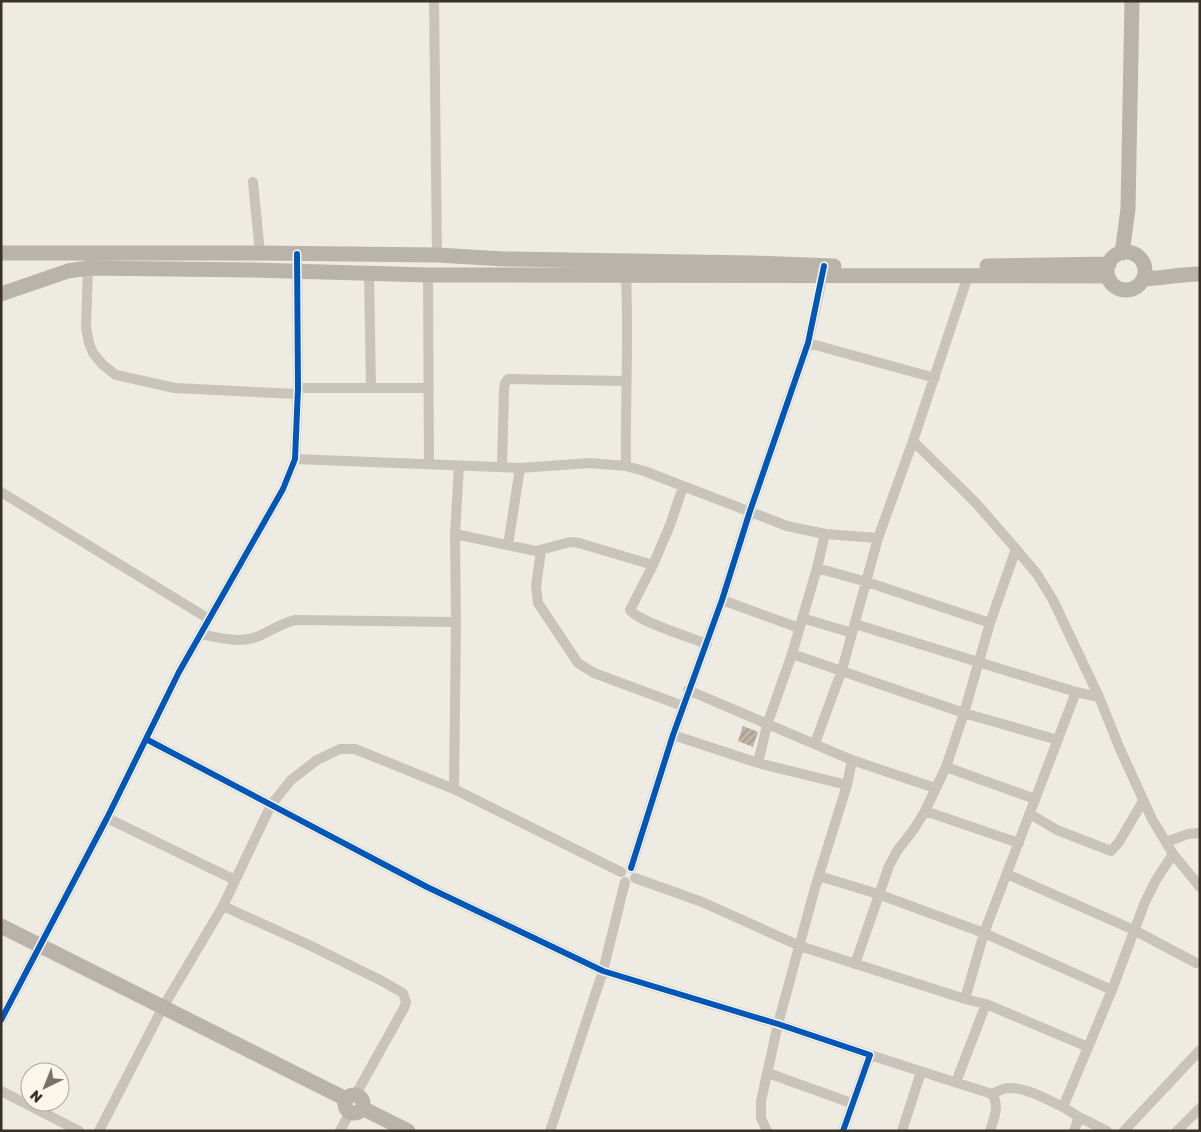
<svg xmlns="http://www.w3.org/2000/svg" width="1201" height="1132" viewBox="0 0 1201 1132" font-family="'Golos Text',sans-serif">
	<defs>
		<pattern id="building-hatch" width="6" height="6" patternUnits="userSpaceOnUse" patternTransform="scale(1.25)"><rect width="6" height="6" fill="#c2b3a4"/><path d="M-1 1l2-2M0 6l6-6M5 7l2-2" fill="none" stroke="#9f9286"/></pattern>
	</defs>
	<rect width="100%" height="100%" fill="#eeebe3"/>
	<path fill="url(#building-hatch)" d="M743 726 758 732 753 747 738 741Z"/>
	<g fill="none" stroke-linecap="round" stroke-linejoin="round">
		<path stroke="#c8c3bb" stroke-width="10" d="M434 1 437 255
			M253 182 260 253
			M88 268 86 327 89 343 93 353 103 365 116 375 175 388 297 394
			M369 274 371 388
			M428 275 429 464
			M808 343 935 378
			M298 388H428
			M295 459 520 468 590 463 626 466 644 471 787 526 825 534 878 538
			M459 466 455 534 456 622 454 789 621 872
			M626 466C625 403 629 339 626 275
			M502 467 504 390 505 383 508 379 625 381
			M683 487 670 525 653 565 630 610C637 621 692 638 707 644
			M1 492 209 619
			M455 534 536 551 570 542 579 543 653 565
			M508 545 520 468
			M1016 549 1037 574 1053 600 1099 697 1120 749 1152 819 1173 854 1200 887
			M541 551 536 586 538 603 578 663 594 673 683 706
			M817 568 867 582 990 623
			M722 600 799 628
			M802 618 852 633
			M855 624 1076 692
			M200 634C220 638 241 644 259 636 272 630 282 623 296 620L456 622
			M792 654 964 713 1058 740
			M688 690 852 760 935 788
			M673 735 758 763 847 785
			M146 739 427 887 603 971 778 1024 870 1055 843 1131
			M815 743 842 670 878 538 913 441 968 276
			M758 763 767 725 792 654 817 568 825 534
			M946 767 1035 799
			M925 811 1019 843
			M1030 814 1057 830 1111 851 1119 842 1143 801
			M107 818 235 880
			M1166 842 1188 834 1200 833
			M631 868 673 735 722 600 750 511 808 343 824 270
			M1007 874 1134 930 1196 963
			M819 876 878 894 984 933 1112 990
			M635 878 702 902 800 946 965 999 986 1004 1088 1047
			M223 906 309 945 380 980 403 993 406 1002 404 1008 356 1094
			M855 964 889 866 897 851 914 829 925 811 946 767 964 713 990 623 1016 549 976 503 913 441
			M965 999 984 933 1076 692 1099 697
			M1 1020 107 818 179 672 283 489 295 459 298 388 297 254
			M870 1055 992 1094C1000 1106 994 1118 990 1131
			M768 1073 851 1103
			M956 1082 986 1004
			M1 1091 79 1131
			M992 1094C997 1092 1001 1089 1007 1088 1026 1087 1046 1099 1063 1107
			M1079 1117 1063 1107 1112 990 1145 902 1156 880 1173 854
			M99 1131 163 1007 223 906 271 805 291 780 317 760 340 749H355L454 789
			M340 1131 350 1112
			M550 1131 603 971 625 882
			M767 1131 761 1118V1101L778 1024 815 888 847 785 852 760
			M902 1131 921 1072
			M1074 1131 1079 1117 1107 1131
			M1124 1131 1200 1050
			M1177 1131 1200 1108"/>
		<path stroke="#b8b4ac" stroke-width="15" d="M1107 271a19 19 0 1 1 38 0a19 19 0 1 1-38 0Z
			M1 253H260L437 255 504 259 753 263 834 266
			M1122 253 1128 209 1132 1
			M987 266 1109 264
			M1144 279C1163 278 1181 274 1200 274
			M1 294 68 271 88 268 252 270 428 275 1108 276
			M1 926 346 1099
			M345 1104a9 9 0 1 1 18 0a9 9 0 1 1-18 0Z
			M362 1108 408 1131"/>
		<g stroke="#faf6ea" stroke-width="9">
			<path id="cycleway" d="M146 739 427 887 603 971 778 1024 870 1055 843 1131
				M631 868 673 735 722 600 750 511 808 343 824 266
				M1 1020 107 818 179 672 283 489 295 459 298 388 297 254"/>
		</g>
		<use href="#cycleway" stroke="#0057b8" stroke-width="6"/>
	</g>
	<rect width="1201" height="1132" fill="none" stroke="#393129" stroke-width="5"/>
	<g transform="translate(45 1087) rotate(223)"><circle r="24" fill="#faf6ea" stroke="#ada79d"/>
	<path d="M0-4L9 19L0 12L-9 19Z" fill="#78726a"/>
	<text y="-8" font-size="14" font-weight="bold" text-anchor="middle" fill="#393129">N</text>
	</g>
</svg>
